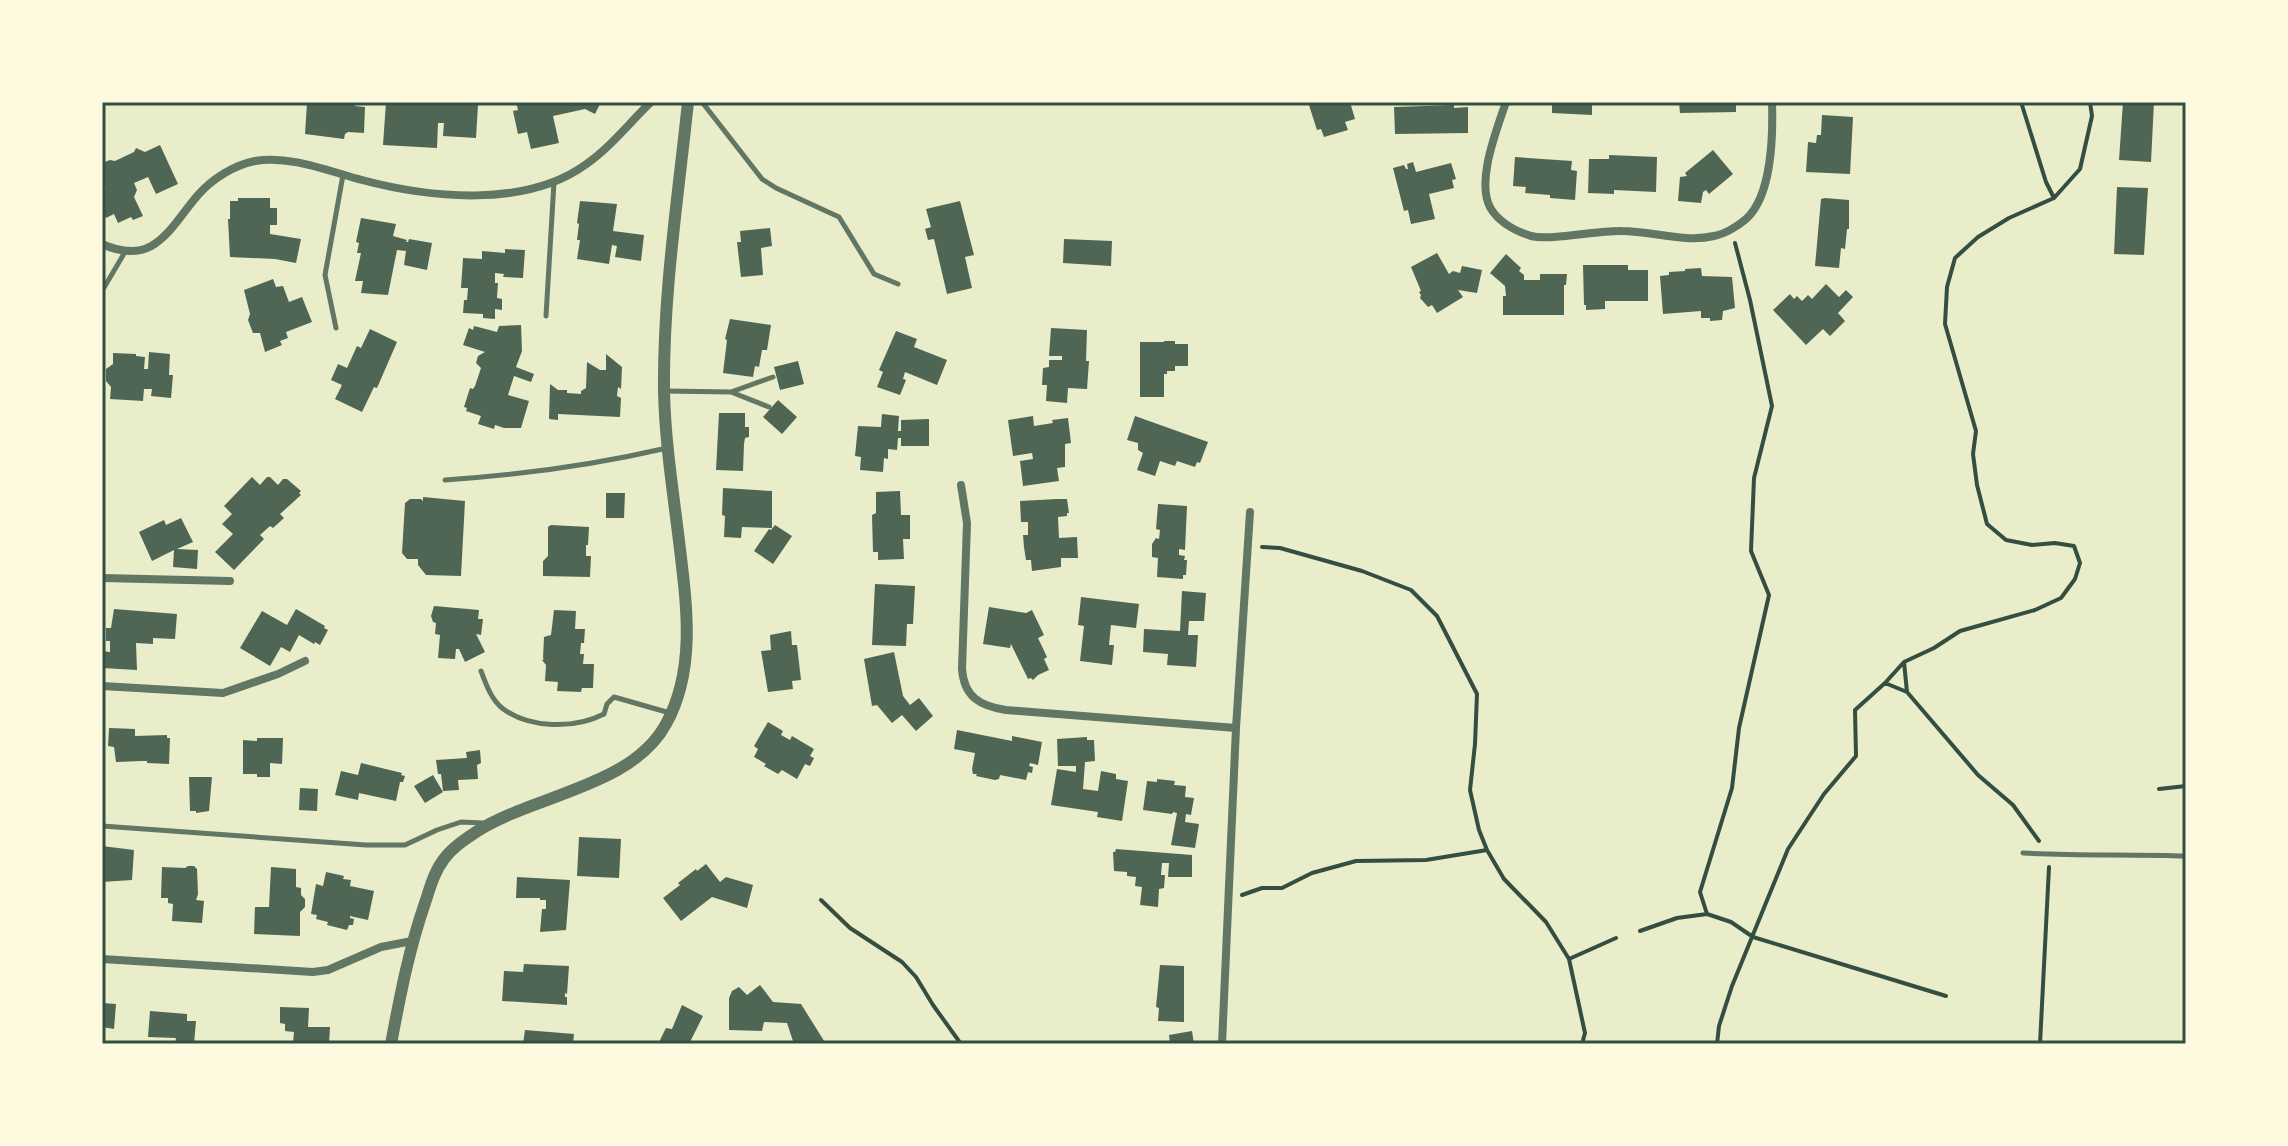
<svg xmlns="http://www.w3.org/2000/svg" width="2288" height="1146" viewBox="0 0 2288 1146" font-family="'Source Serif 4',serif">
	<rect width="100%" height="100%" fill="#e9edc9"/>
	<path fill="#4f6655" d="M312 102H355V106L365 107 364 133 348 132 345 134 344 139 305 134 307 103Z
		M386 102H450L478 105 476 138 443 136 444 123H438L437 148 383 145Z
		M516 102H601L595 114 585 109 553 116 559 143 531 149 527 132 518 134 513 111 518 110Z
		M1308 102H1350L1355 119 1345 122 1348 130 1324 137 1321 129 1317 130Z
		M1552 102H1592V115L1552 113Z
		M1679 102H1736V112L1680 113Z
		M2123 102H2154L2151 162 2119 160Z
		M1454 105V108L1468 107V133L1395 134 1394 107Z
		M1822 115 1853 117 1850 174 1806 172 1808 142 1816 143 1817 135H1821Z
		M160 145 178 184 156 194 148 177 134 183 137 190 134 197 143 216 133 220 131 217 118 223 114 214 106 218 102 210V192L106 188 102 187V163L110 160 115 161 134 152 136 148 145 152Z
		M1713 150 1733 174 1709 194 1706 190 1703 192 1701 203 1678 201 1680 177 1687 176 1685 173Z
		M1609 155 1657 157 1656 192 1614 190V194L1588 193 1589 159H1609Z
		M1515 157 1572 161 1571 170 1577 171 1575 200 1550 198V195L1525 193 1526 187 1513 186Z
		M1413 162 1416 172 1451 163 1456 179 1452 180 1454 188 1429 194 1435 219 1411 224 1408 210 1404 211 1393 168 1404 165 1406 169H1408L1407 164Z
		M2117 187 2148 188 2144 255 2114 254Z
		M238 198H270V208H277V225H270V234L301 239 296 263 275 259 230 257 228 219H230V201H238Z
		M1825 198 1849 200V229H1847L1845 249 1841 248 1839 268 1815 266 1821 199Z
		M580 201 617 204 613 231 644 235 641 261 615 257 617 246 612 245 609 264 577 259 580 240H577L579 224 577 223Z
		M960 201 974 255 965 257 972 288 947 294 934 239 928 240 925 229 931 227 926 209Z
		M361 218 396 224 393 236 407 240 406 242H408L409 239 432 243 427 270 404 265 406 251 397 250 388 295 361 293 363 281H355L361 253H357L359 243 356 242Z
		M770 228 772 246 761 248 763 275 741 277 737 242H741L740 231Z
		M1064 239 1112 241 1111 266 1063 263Z
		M505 249 525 250 523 278 503 277 504 274 495 273V283H498L497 298 502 299V310L495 309V319L483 318V314L463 313 464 300H467L468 288H461L463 258 482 259V251L505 253Z
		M1437 253 1449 274 1453 271 1460 273 1462 266 1482 270 1477 293 1458 290 1463 297 1437 313 1432 305 1428 307 1420 298 1421 295 1419 292 1421 291 1411 267Z
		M1506 254 1521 268 1519 271 1524 275V280H1540V274H1567L1566 285H1564V315H1503V296H1506L1505 286 1490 273Z
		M1583 265H1628V270H1648V301H1605V309L1586 310V305H1584Z
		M1701 268 1702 276 1732 277 1735 308 1723 311 1722 320 1710 321V318H1701V311L1663 314 1660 276 1669 275V272L1685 271V269Z
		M273 279 276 287 283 286 289 302 302 297 312 322 286 332 288 338 280 341 282 345 265 352 260 333H253L248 320 250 314 244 290Z
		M1826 284 1839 297 1846 290 1853 297 1838 313 1845 321 1830 336 1823 329 1806 345 1773 310 1790 294 1794 299 1797 296 1802 301 1808 295 1812 299Z
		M730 319 771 325 767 350H762L759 367 755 366 753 377 723 373 727 340 725 339Z
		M521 325 522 351 516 367 534 374 531 382 514 376 508 395 529 401 521 428H504L495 425 494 429 478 424 481 416 466 411 467 408 464 407 470 388 473 389 475 386 481 368 476 363 478 356 485 352 463 345 469 328 473 330 474 326 497 332 499 326Z
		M1051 328 1087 330 1086 361H1089L1087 389 1068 388 1067 403 1046 401 1047 385H1042L1043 368 1049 367V360H1062V356H1049Z
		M370 329 397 342 377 388 374 387 362 412 335 399 342 385 331 380 338 364 347 368 357 346 361 348Z
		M896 331 917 339 914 347 947 360 937 385 905 372 903 379 906 380 900 395 877 387 883 372 879 370Z
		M1164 341H1175V344H1188V366H1175V371H1167V374H1164V397H1140V342H1164Z
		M149 352 170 354 169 375H173L171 398 151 396 152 389H144L143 401 110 399 111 387 106 381V369L113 364V353L136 354V356L145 357 144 369H148Z
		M606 354 622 367 621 389 618 387 617 396 621 398 620 417 558 414V420L549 419 550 384 558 390H567V393L581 394V391L586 388 587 362 600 370H606Z
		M798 361 804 384 780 390 774 367Z
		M778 400 797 417 782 434 763 417Z
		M719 413H745V427H749V437L745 438 744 444 743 471 716 470Z
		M882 414 899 416 898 431H901V420L929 419V446H901V438H898L897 450 888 449V459L884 458 883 472 860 470 861 457 855 456 858 426 881 427Z
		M1033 416 1034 426 1053 423 1052 420 1068 418 1071 443 1065 444V467L1057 468 1059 481 1023 486 1020 461 1033 459 1032 453 1013 456 1008 420Z
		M1135 416 1208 442 1200 463 1197 462 1195 467 1177 461 1175 466 1160 461 1155 476 1137 470 1143 453 1138 450V443L1127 440Z
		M252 477 260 485 267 477H270L278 485 283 479H287L301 491 299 493 301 495 280 514 284 518 273 528 270 526 260 535 264 539 234 570 215 552 233 534 222 524 232 514 224 506Z
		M723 488 772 491V528L742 527 741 538 724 537 725 516 722 515Z
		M900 491 901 515H910V539H903L904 559 878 560V552H873L872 515 876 513V492Z
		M606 493H625L624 518H606Z
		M423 497 465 501 461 576 426 575 418 565V559H407L402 553 405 503 410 499H421L423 501Z
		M1057 499H1067L1069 513H1067V516L1058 517 1059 538 1077 537 1078 558H1061V567L1032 571 1031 560H1026L1024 547 1023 535H1028V522H1021L1020 501Z
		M1158 504 1187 506 1185 550 1179 549V555L1185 556 1184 560H1187L1186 575H1183V579L1157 577 1158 558 1152 557V544L1156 538 1159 539 1160 530 1156 529Z
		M181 518 193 542 177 549 198 550 197 569 173 567 174 550 152 561 139 532 164 520 166 525Z
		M551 525 589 527 588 545H586V556H591L590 577 543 576V561L548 556V527Z
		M775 525 792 536 773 564 754 551 769 529 771 530Z
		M875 584 915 586 913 624H907L906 646 872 645Z
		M1182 591 1206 593 1204 621H1189L1188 635H1198L1196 667 1167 665 1168 654 1143 652 1144 629 1180 631Z
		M1081 597 1139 604 1136 628 1111 625 1109 645H1114L1112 665 1080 661 1084 626 1078 625Z
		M434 606 479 610 478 619H483L481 635 476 634 485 652 465 662 459 649H456L455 659 438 658 440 635 435 634 436 623 433 622 431 616Z
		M989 607 1026 613 1032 610 1044 635 1038 638 1047 657 1044 659 1049 670 1038 675 1033 680 1031 678 1028 679 1011 644 1010 648 983 644Z
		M114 609 177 614 175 639 153 638V644L136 643 137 670 102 668V651L110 652V641H106V628H111Z
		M296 609 325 626 324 628 328 630 320 645 315 642 314 644 299 635 290 652 281 647 270 666 240 648 262 611 287 625Z
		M554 610 576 611 575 629H585L584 643H581L580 654H584L583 664H594L593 688H582L581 692 557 691 558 682 545 681 546 665 542 660 544 659 543 658 544 637 551 635Z
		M791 631 792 645H797L801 680 792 681 793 689 768 692 761 651 771 650 770 635Z
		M894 652 903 696 910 705 919 698 933 716 916 731 902 715 892 723 877 705 872 706 864 659Z
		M768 722 783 731 781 735 790 740 792 736 814 749 810 756 814 758 810 766 805 764 797 779 782 770 778 774 764 766 766 764 754 757 758 749 754 746Z
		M109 728 135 729V736L167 735V738H170L169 764 147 763V761H142L116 762 114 747 108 746Z
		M957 730 1012 741V736L1042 742 1038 765 1030 763 1029 766 1033 767 1032 773 1028 772 1026 780 1000 775 999 779 995 780 976 776 977 774H973L972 769 975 753 954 749Z
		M1087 737V740H1094L1095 761 1085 762 1083 789 1098 791 1101 771 1116 774V779L1128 781 1122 821 1097 817 1098 812 1051 805 1057 769 1076 772V766H1058L1057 739Z
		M257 738H283L282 764 270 763V777H257V774H243V740L257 741Z
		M480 750 481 763 477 765 478 779 458 780 459 790 443 791 441 774H438L436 760 467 758 466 752Z
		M361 763 402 773 401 775 405 776 403 782H400L396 801 359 793 358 800 335 795 341 771 358 775Z
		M433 775 443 792 425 803 414 786Z
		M189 777H212L209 811 196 813V811H190Z
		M1157 779 1175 781 1174 785 1186 786 1185 797 1194 798 1191 815 1186 814 1185 822 1199 824 1195 848 1171 845 1177 813 1173 812 1172 814 1143 810 1147 781 1157 782Z
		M300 788 318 789 317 811 299 810Z
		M579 837 621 839 619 878 577 876Z
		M102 846 134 850 132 880 102 882Z
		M1116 849 1192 855V877H1168L1169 863H1162L1161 875H1165L1164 888 1159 889 1158 907 1140 905 1142 887 1135 886 1136 877 1127 876V872L1114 871 1113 852H1115Z
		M706 864 720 882 726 877 753 885 747 908 712 897 681 921 663 898 680 885 678 883 696 869 697 871Z
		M188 866H194L197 869 198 894 196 900 204 901 202 923 172 921 173 904 168 903V898H161L162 867 185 868Z
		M271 867 296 869V887L301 888V895L305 899V907L300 912V936L254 934 255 907H269Z
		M326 872 344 876 343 879 351 880 350 886 374 891 368 920 350 916V918L354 919 353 925H349L347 930 327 925 328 922 316 919 317 915 311 914 316 884 323 886Z
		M517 877 570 880 566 930 540 932 542 909H546V900H540V898H516Z
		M524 964 569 966 567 994 565 993V997H567V1005L502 1001 504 971 523 972Z
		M1160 965 1184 966V1022L1158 1021 1159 1008 1156 1007Z
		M760 985 773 1002 801 1004 826 1044H794L787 1023 764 1022 762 1031 729 1030V998L732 991 739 987 747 995Z
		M102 1003 116 1004 114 1029 102 1027Z
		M682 1005 703 1016 689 1044H658L666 1028 672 1029Z
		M280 1007 309 1008 308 1027H330L329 1044 293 1043 294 1032 285 1031V1024L280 1023Z
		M150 1011 187 1014V1021H196L194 1044H175L176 1038 148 1037Z
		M525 1030 574 1034 573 1044H523Z
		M1192 1031 1194 1044H1170L1169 1035Z"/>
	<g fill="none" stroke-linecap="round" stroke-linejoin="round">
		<path stroke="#344e41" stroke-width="4" d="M2021 102 2046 182 2054 198
			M1735 243 1750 300 1772 406 1754 478 1751 551 1769 595 1739 728 1732 788 1700 892 1707 914 1731 922 1753 937 1946 996
			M1262 547 1280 548 1362 571 1411 590 1437 616 1477 694 1475 744 1470 790 1479 830 1487 850
			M1885 683 1904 662
			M1907 692 1904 662 1934 648 1960 631 2035 610 2061 598 2075 579 2080 563 2074 546 2055 543 2032 545 2006 540 1987 524 1977 485 1973 454 1976 431 1945 324 1947 287 1955 258 1978 237 2009 218 2054 198 2080 169 2092 116 2090 102
			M2159 789 2186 786
			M1242 895 1262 888H1282L1312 873 1356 861 1426 860 1487 850 1504 879 1546 922 1569 959 1585 1033 1582 1044
			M821 900 850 928 902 962 916 977 933 1005 961 1044
			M1640 931 1677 918 1707 914
			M1569 959 1616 938
			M1717 1044 1719 1026 1732 986 1788 849 1824 794 1856 756 1855 710 1885 683 1907 692 1978 775 2013 805 2039 841
			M2040 1044 2049 867"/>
		<path stroke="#617663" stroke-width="5" d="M702 102 762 179 776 188 839 217 874 274 898 284
			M102 291 125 252
			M546 316 554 182
			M336 328 325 275 343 175
			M665 391 731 392 773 377
			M731 392 769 407
			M445 480C520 475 594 465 667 448
			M481 671C486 684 491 699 502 708 529 729 575 729 604 714L607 704 614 697 670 713
			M102 826 366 845H405L437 830 461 822 483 823
			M2023 853C2077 856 2132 854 2186 856"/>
		<path stroke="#617663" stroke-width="8" d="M1506 102C1497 129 1475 183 1491 209 1500 223 1515 231 1531 236 1551 241 1598 230 1622 231 1652 231 1684 243 1714 236 1725 234 1738 226 1746 219 1772 196 1773 134 1772 102
			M102 244C155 268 170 227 198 195 212 179 234 165 255 161 290 155 328 171 362 180 430 198 525 208 585 165 611 147 629 123 651 102
			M961 485 967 523 962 669C964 697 980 706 1006 710L1236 728
			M102 578 230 581
			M102 686 223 693 278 674 305 661
			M102 959 313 972 328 970 381 947 412 941
			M1222 1044 1236 728 1250 512"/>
		<path stroke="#617663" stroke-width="12" d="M391 1044C400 996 409 949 425 903 430 888 434 872 444 859 452 848 464 840 476 832 533 795 632 787 666 724 697 668 686 601 679 541 673 491 665 441 664 391 663 294 678 198 688 102"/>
	</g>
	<rect width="2288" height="1146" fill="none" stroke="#fefae0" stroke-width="208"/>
	<rect x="104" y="104" width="2080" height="938" fill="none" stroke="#344e41" stroke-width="3"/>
</svg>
